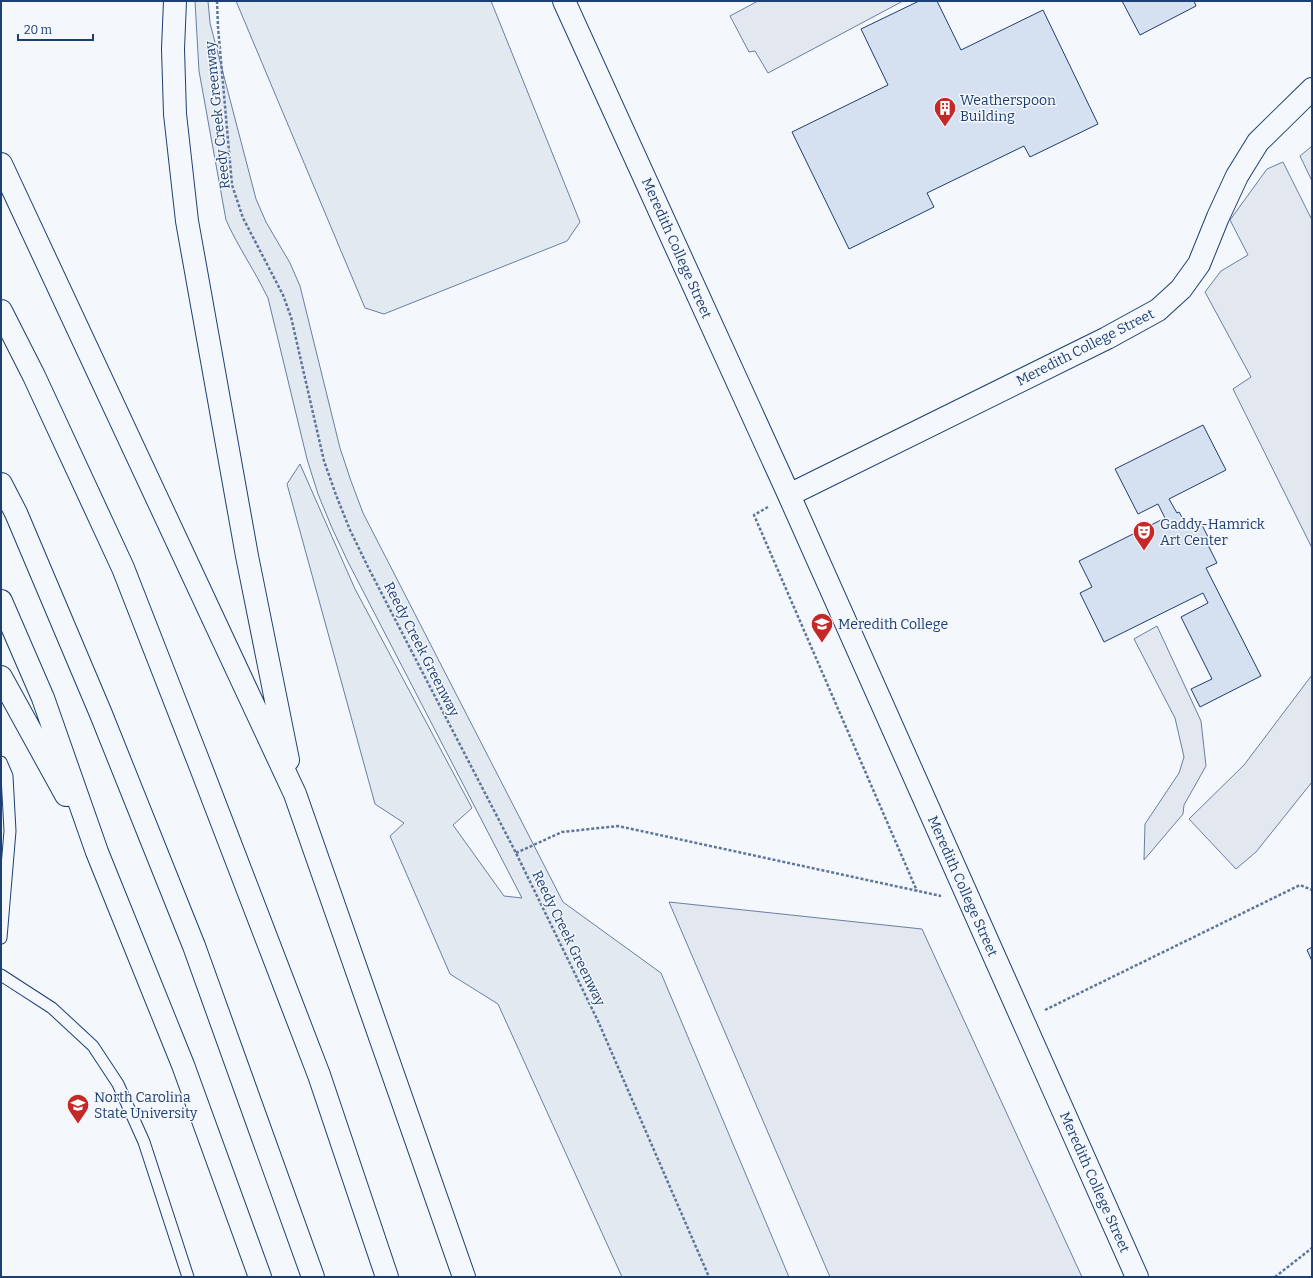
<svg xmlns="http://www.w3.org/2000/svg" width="1313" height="1278" viewBox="0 0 1313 1278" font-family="Bitter,serif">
	<rect width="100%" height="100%" fill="#f4f7fb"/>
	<path fill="#e3e9f0" stroke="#687fa3" d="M195 1H208L210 23 256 199 266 222 290 263 300 286 340 448 351 481 363 513 563 902 661 973 789 1277H622L498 1004 450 974 390 836 404 823 375 804 287 484 300 464 355 589 472 808 453 825 504 896 522 898 348 562 332 528 318 494 307 459 268 298C255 271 238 247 226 220L199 71Z
		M236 1H491L580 222 567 241 384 314 365 308Z"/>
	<path fill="#e3e8f0" stroke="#687fa3" d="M758 1H903L768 73 755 51 749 52 730 16Z
		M1312 146V181L1300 156Z
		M1283 162 1312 220V548L1233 389 1251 377 1205 292 1221 271 1248 255 1230 220 1267 169Z
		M1157 626 1201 721 1206 766 1184 805 1183 814 1144 860 1145 824 1179 773 1184 757 1175 718 1134 639Z
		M1312 675V782L1256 852 1236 869 1189 819 1244 765Z
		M669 902 922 929 1082 1277H830Z"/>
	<path fill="#d5e0f0" stroke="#1d3f73" d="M919 1H937L961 50 1043 10 1098 124 1030 157 1024 146 927 193 934 207 849 249 792 132 888 85 861 29Z
		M1122 1H1194L1196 6 1140 35Z
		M1203 425 1226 470 1169 499 1177 513 1179 512 1188 527 1200 521 1211 543 1208 545 1217 563 1206 568 1261 676 1200 707 1191 689 1212 679 1181 617 1208 603 1203 593 1104 642 1080 593 1092 587 1079 561 1165 518 1158 504 1138 514 1115 469Z
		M1312 947V961L1307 950Z"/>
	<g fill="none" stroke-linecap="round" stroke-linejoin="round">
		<g stroke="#1d3f73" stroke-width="13">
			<path id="service" d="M1 762 7 776 10 831 1 938
				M1 975 52 1008 93 1046 118 1084 144 1142 188 1277"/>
		</g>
		<g stroke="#1d3f73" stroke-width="24">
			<path id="minor" d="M564 1 789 495 1137 1277
				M789 495 1107 338 1158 310 1181 289 1199 264 1218 217 1237 176 1258 142 1312 89"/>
		</g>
		<g stroke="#1d3f73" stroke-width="24">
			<path id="motorway" d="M175 1 173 49 175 114 187 221 247 556 288 760
				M1 164 295 794 464 1277
				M1 311 34 376 123 568 198 760 319 1075 387 1277
				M1 484 16 513 101 714 194 946 313 1277
				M1 601 43 698 97 852 183 1065 260 1277
				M1 677 66 795"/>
		</g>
		<path stroke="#5e769c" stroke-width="2.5" stroke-dasharray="3 2" stroke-linecap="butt" d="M217 1 218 27 232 185 243 218 283 295 291 317 324 461 336 495 350 530 368 567 516 853 598 1021 709 1277
			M768 507 754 515 917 891
			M516 853 562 832 618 826 941 896
			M1045 1010 1300 885 1312 890
			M1275 1277 1312 1248"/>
		<use href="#service" stroke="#f4f7fb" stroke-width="11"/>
		<use href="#minor" stroke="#f4f7fb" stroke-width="22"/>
		<use href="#motorway" stroke="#f4f7fb" stroke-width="22"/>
	</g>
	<defs>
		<g id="building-pin" transform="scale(1.15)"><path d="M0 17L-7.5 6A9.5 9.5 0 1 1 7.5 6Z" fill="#c62828" stroke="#f4f7fb"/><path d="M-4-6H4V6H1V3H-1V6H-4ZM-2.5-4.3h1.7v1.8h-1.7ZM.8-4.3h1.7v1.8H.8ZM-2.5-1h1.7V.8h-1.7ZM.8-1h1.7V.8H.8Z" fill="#fff"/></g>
		<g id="theatre-pin" transform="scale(1.15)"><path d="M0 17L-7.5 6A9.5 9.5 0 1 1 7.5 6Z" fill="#c62828" stroke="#f4f7fb"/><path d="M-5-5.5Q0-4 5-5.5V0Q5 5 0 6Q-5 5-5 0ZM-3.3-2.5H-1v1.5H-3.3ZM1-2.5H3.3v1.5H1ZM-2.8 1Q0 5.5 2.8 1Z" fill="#fff"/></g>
		<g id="university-pin" transform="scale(1.15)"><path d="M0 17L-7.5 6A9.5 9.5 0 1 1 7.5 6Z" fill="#c62828" stroke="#f4f7fb"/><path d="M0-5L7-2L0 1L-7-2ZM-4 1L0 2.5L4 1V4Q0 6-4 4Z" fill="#fff"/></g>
	</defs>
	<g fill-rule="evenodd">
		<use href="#building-pin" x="945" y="108"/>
		<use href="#theatre-pin" x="1144" y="532"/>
		<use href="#university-pin" x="822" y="624"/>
		<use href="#university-pin" x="78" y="1105"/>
	</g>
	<g text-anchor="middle" stroke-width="3" stroke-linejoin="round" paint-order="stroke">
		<g font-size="14" fill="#1d3f73" stroke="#f4f7fb" text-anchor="start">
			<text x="960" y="105">Weatherspoon<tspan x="960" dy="16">Building</tspan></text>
			<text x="1160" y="529">Gaddy-Hamrick<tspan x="1160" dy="16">Art Center</tspan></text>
			<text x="838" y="629">Meredith College</text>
			<text x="94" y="1102">North Carolina<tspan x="94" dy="16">State University</tspan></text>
		</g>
		<g font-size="14" fill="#1d3f73" stroke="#f4f7fb">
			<text transform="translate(217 115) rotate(-96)" y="5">Reedy Creek Greenway</text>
			<text transform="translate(677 248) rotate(66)" y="5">Meredith College Street</text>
			<text transform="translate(1085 347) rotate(-27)" y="5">Meredith College Street</text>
			<text transform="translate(422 649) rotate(63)" y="5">Reedy Creek Greenway</text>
			<text transform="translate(963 886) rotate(66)" y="5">Meredith College Street</text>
			<text transform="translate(569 938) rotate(64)" y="5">Reedy Creek Greenway</text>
			<text transform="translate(1095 1182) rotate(66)" y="5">Meredith College Street</text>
		</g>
	</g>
	<rect width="1313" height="1278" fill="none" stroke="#1d3f73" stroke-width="4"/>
	<path d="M18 34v6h75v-6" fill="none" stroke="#1d3f73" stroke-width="2"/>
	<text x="24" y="34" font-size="12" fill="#1d3f73" stroke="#f4f7fb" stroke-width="3" paint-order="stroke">20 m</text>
</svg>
